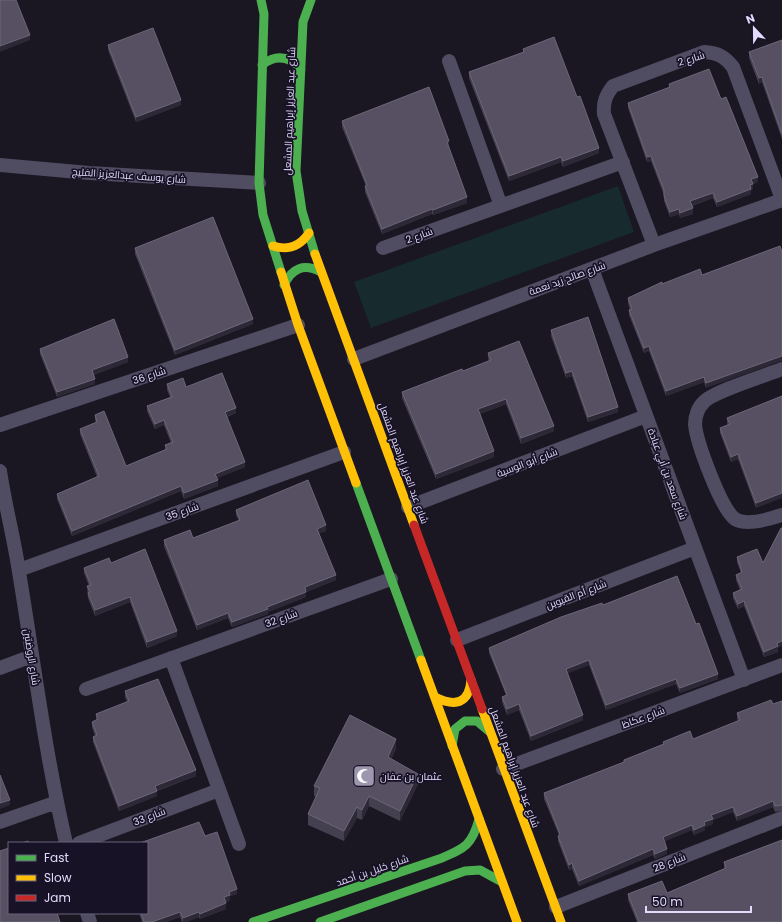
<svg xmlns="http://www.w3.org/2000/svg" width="782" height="922" viewBox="0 0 782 922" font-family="Poppins,Cairo,sans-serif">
	<rect width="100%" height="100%" fill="#1a1622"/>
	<path fill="#172a2e" d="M618 186 634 232 371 328 354 282Z"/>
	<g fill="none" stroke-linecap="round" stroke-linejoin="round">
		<path stroke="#504c61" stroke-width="14" d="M449 61 501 206
			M0 165 89 173 259 183
			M654 245 604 114C603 102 606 95 613 86L704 52C718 53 724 56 733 67L782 199
			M383 248 623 162
			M592 269 744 680
			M354 359 654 245 782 200
			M782 369C767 375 712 392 704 402 698 407 695 417 695 424 696 441 721 509 735 519 746 526 770 519 782 515
			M0 425 298 325
			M0 471C5 505 14 538 19 572 34 662 45 753 66 843
			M408 507 646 416
			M19 570 344 452
			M457 640 695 548
			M171 658 239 844
			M0 668 32 656
			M86 689 391 579
			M503 769 782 665
			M0 822 57 802
			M79 843 219 790
			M556 907 782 818
			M87 913 90 922"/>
		<path stroke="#4caf50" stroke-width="9" d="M261 0 264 14 259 183 263 215 281 272
			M311 0 303 22 296 171 302 211 315 254
			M262 65C276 54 289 56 301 69
			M284 285C292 268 304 263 321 272
			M356 483 421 660
			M452 746 455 729 465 721H477L490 732
			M253 922 442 858C465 848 472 845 479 819
			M320 922 465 871 480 870 502 882"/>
		<path stroke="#ffc107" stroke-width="9" d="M273 246C289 251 300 246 309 233
			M315 254 414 525
			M281 272 298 325 356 483
			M421 660 517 922
			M435 697C455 707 469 704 471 680
			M482 709 561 922"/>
		<path stroke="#c62828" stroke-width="9" d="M414 525 482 709"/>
	</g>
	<path fill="#454050" d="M782 40V139L762 82 759 84 749 58V52Z
		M108 45 181 105 136 122 108 50Z
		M523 49 577 97 599 153 563 167 561 162 509 181 469 78V72L523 52Z
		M669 84 721 99 758 182 753 184V189L751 190V194L717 207 713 198 692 206 693 214 680 218 679 214 670 217 664 201V195L651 161 647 162 628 108V103L669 88Z
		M342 121 449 146 448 147 467 203 433 215 432 214 382 234 365 192V186H366L342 127Z
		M780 246 706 388 704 382 666 396 649 351 644 353 629 315V310H630L628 303V298L662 284 702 275Z
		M135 248 253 324 175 355 135 254Z
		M551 330 618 412 588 422 572 376 566 378 551 336Z
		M40 349 128 362 93 375 95 384 57 397 40 354Z
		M488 353 554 431 521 444 506 404 480 414 494 457 436 479 402 398V392L463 371 489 361 488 359Z
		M167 384 186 387 236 413 227 417 245 467 217 478 218 486 184 499 181 491 72 536 57 499V494L97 477 80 434V429L96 423 95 420V415L126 466 165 450V445L171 443 164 425 155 429 147 411V406L170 397 167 390Z
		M782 396 756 508 738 459 731 462 720 433V428L728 425 727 423V418Z
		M236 510 326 531 319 533 336 580 306 592V597L268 612V614L232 627 228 618 197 630 164 546V540L193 538 239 521 236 515Z
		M737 557 778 648V652L764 657 744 606 738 609 733 598V593L740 590 736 580V575L741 573 737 562Z
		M111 563 177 636 147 648 130 602 95 616 88 598 87 586H89L84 573V568Z
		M603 605 696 624 718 679 680 693 676 684 606 710 589 665 567 673 583 720 531 741 519 710 507 715 502 702V697L506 695 489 653V648Z
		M125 691 196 776 157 791V796L119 811 93 742V737L95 736 92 727V722L96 720V714L127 702 125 697Z
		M782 701V811L775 812 773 807 737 821 733 812 713 820V824L705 827V830L694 835 692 830 665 841 667 854 655 859 653 855 579 886 572 869 569 870 558 841V836L559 835 544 799V793L624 762V760L663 744V742L693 739 738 721 737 719V713L773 704Z
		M396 749 391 759 418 784 400 821 369 806 362 820 357 818 344 841 308 825V814L316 797 314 796V786Z
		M205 836 237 894 230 896V900L226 902V909L200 919 199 917 186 922H182L180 917 166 922H142L139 913H147Z
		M724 862 782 922H637L628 900V894L667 893 724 869Z"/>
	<path fill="#2d2836" d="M30 35V40L0 52V46Z
		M762 77V82L759 84V78Z
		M181 100V105L136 122V117Z
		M449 141V146L447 147V142Z
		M599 148V153L563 167V161Z
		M651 156V161L647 162V157Z
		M561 157V162L509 181V176Z
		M758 177V182L753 184V189L751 190V194L717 207V202L750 185 751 179Z
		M713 193V198L690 206V201Z
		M467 197V203L433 215V210Z
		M693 208V214L680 218V213Z
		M432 209V214L382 234V229Z
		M679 209V214L670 217V212Z
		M253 319V324L175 355V350Z
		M649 346V351L644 353V348Z
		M782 356V361L706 388V383Z
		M128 357V362L92 376V370Z
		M572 371V376L566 378V373Z
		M704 377V382L666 396V391Z
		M95 379V384L57 397V392Z
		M506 399V404L478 415V409Z
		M618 407V412L588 422V417Z
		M236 408V413L225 417V412Z
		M164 420V425L155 429V424Z
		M554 426V431L521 444V438Z
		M494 451V457L436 479V474Z
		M738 454V459L731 462V457Z
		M245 462V467L215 479V474Z
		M218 480V486L184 499V493Z
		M181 486V491L72 536V531Z
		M782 493V498L756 508V503Z
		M326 525V531L317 534V529Z
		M336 575V580L305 593V587Z
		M306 592V597L268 612V614L232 627V622Z
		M130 597V602L95 616V610Z
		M744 601V606L738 609V604Z
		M228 613V618L197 630V625Z
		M177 631V636L147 648V642Z
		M782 641V646L778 648V652L764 657V652L777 643Z
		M589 660V665L566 674V669Z
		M718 674V679L680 693V688Z
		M676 679V684L606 710V705Z
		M519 704V710L507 715V709Z
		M583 715V720L531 741V736Z
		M396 739V749L388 767V757Z
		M196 770V776L155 791V786Z
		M418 774V784L400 821V811Z
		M157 791V796L119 811V806Z
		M369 796V806L362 820V810Z
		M10 800V805L0 809V803Z
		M773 801V807L737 821V816Z
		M357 807V818L344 841V831Z
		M733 807V812L713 820V824L705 827V830L694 835V830L711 815Z
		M692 825V830L663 842V837Z
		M653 849V855L579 886V881Z
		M667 849V854L655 859V854Z
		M572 863V869L569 870V865Z
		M237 889V894L230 896V900L224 902V897L229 892Z
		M226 903V909L200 919V914Z
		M180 912V917L166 922H152Z
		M199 912V917L186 922H183V918Z"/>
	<path fill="#565062" stroke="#6c667a" d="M0 0H16L30 35 0 46Z
		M153 28 181 100 136 117 108 45Z
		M554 37 577 97 580 96 599 148 563 161 561 157 509 176 469 72 524 52 523 49Z
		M782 40V134L762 77 759 78 749 52Z
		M709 69 721 99 726 97 758 177 751 179 753 184 750 185 751 189 717 202 713 193 690 201 693 208 680 213 679 209 670 212 664 196V190L651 156 647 157 628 103 670 87 669 84Z
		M429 87 449 141 447 142 467 197 433 210 432 209 382 229 365 186 367 185 342 121Z
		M213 217 253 319 175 350 135 248Z
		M780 246 782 252V356L706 383 704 377 666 391 649 346 644 348 629 310 632 309 628 298 662 282V284L700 269 702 275Z
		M588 317 618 407 588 417 572 371 566 373 551 330Z
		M114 319 128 357 92 370 95 379 57 392 40 349Z
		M519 341 554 426 521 438 506 399 478 409 494 451 436 474 402 392 462 369 463 371 491 360 488 353Z
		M222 373 236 408 225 412 245 462 215 474 218 480 184 493 181 486 72 531 57 494 99 476 80 429 97 422 95 415 104 411 126 466 167 449 165 445 173 442 164 420 155 424 147 406 172 397 167 384 183 378 186 387Z
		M782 396V493L756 503 738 454 731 457 720 428 730 424 727 418Z
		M308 480 326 525 317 529 336 575 305 587 306 592 267 607 268 609 232 622 228 613 197 625 164 540 190 530 193 538 240 520 236 510Z
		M781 528H782V641L777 643 778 646 764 652 744 601 738 604 733 593 742 589 736 575 742 572 737 557 757 549 763 563Z
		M145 549 177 631 147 642 130 597 95 610 88 593 90 592 87 586 91 585 84 568 109 558 111 563Z
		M677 576 696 624 699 623 718 674 680 688 676 679 606 705 589 660 566 669 583 715 531 736 519 704 507 709 502 697 507 695 489 648 561 617 602 603 603 605Z
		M158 679 196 770 155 786 157 791 119 806 93 737 97 735 92 722 98 719 96 714 129 701 125 691Z
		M771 700 773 704 782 701V805L775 806 773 801 737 816 733 807 711 815 713 819 704 822 705 825 694 830 692 825 663 837 667 849 655 854 653 849 579 881 572 863 569 865 558 836 560 834 544 793 624 762V760L664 744 663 742 690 731 693 739 740 720 737 713Z
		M350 715 396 739 388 757 418 774 400 811 369 796 362 810 357 807 344 831 308 814 320 788 314 786Z
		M0 775 10 800 0 803Z
		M199 822 205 836 217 832 237 889 229 892 230 895 224 897 226 903 200 914 199 912 183 918 180 912 152 922H144L141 913H147V843H140Z
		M782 840V922H639L628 894 662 881 667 893 726 868 724 862Z
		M28 841 29 843H22Z
		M9 848V913H57L60 922H0V851Z"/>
	<defs>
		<g id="mosque-square" transform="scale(1.15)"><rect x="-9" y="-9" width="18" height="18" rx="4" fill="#9d96af" stroke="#181226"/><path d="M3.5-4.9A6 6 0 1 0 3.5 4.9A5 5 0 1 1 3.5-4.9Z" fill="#fff"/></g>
	</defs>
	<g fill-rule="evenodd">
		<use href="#mosque-square" x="364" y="776"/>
	</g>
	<g text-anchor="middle" stroke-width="3.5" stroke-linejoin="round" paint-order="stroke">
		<g font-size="10" fill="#e3dbfb" stroke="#181226">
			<text transform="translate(691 58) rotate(-17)" y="4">شارع 2</text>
			<text transform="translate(289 111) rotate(-88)" y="4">شارع عبد العزيز إبراهيم المشعل</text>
			<text transform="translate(129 175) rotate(4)" y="4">شارع يوسف عبدالعزيز الفليج</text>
			<text transform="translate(419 235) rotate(-20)" y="4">شارع 2</text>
			<text transform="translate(567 278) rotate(-20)" y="4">شارع صالح زيد نعمة</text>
			<text transform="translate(149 375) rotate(-19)" y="4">شارع 36</text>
			<text transform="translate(527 462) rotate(-21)" y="4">شارع أبو الوسية</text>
			<text transform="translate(404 463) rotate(70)" y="4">شارع عبد العزيز إبراهيم المشعل</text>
			<text transform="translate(668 474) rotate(70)" y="4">شارع سعد بن أبي عبادة</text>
			<text transform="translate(182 511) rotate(-20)" y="4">شارع 35</text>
			<text transform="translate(576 594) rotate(-21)" y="4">شارع أم القيوين</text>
			<text transform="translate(281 618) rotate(-20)" y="4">شارع 32</text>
			<text transform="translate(32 657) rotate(81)" y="4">شارع الروضتين</text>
			<text transform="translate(643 717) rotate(-20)" y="4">شارع عكاظ</text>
			<text transform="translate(515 767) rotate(70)" y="4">شارع عبد العزيز إبراهيم المشعل</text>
			<text transform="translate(149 816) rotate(-21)" y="4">شارع 33</text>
			<text transform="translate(669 862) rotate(-22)" y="4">شارع 28</text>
			<text transform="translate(372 870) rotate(-19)" y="4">شارع خليل بن أحمد</text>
		</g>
		<g font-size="10" fill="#e3dbfb" stroke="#181226" text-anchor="start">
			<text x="380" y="780">عثمان بن عفان</text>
		</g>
	</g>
	<rect x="8" y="842" width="140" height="72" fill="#181226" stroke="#69627b"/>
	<rect x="16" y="855" width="20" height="6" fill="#4caf50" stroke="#69627b"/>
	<text x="44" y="862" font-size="12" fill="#e3dbfb">Fast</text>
	<rect x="16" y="875" width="20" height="6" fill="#ffc107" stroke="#69627b"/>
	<text x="44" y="882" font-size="12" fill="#e3dbfb">Slow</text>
	<rect x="16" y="895" width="20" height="6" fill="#c62828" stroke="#69627b"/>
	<text x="44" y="902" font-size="12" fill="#e3dbfb">Jam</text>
	<g transform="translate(754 28) rotate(338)" stroke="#181226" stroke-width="3" paint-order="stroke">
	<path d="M0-3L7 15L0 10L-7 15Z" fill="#e3dbfb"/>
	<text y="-6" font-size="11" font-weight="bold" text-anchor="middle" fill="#e3dbfb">N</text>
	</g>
	<path d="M646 906v6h105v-6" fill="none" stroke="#e3dbfb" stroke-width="2"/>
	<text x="652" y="906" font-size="12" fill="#e3dbfb" stroke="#181226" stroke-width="3" paint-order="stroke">50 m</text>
</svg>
